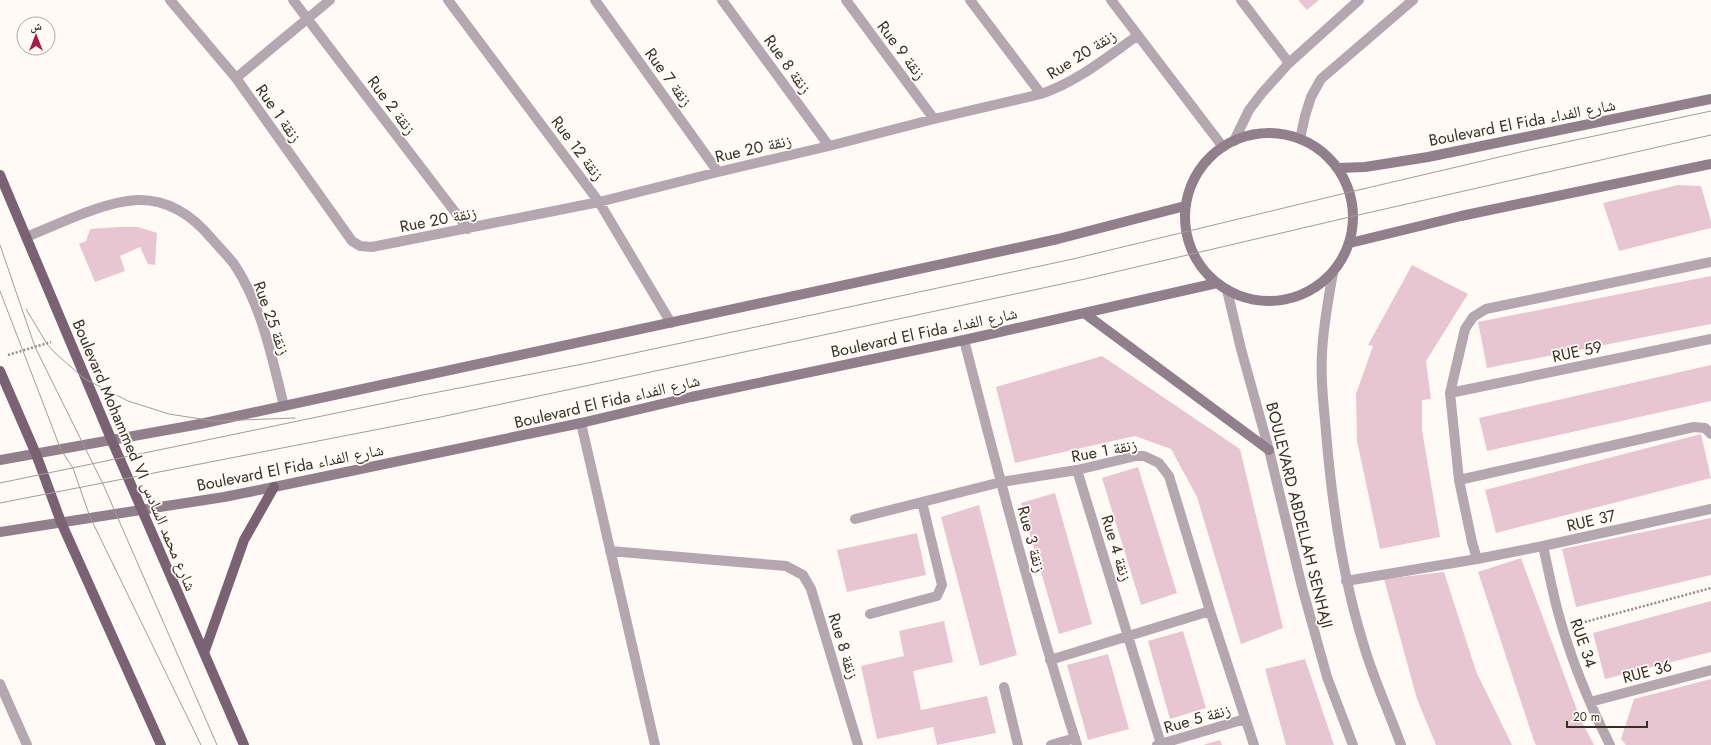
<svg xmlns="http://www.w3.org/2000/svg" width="1711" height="745" viewBox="0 0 1711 745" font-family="Jost,'Noto Naskh Arabic',sans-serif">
	<rect width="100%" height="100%" fill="#fffaf5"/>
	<path fill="#e8c6d1" d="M1298 0H1319L1307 10Z
		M1678 185 1701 186 1711 221V228L1619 251 1603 203Z
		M118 227H138L157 233 155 265 148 264 140 247 120 256 125 271 95 282 79 244 86 241 90 229Z
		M1412 265 1468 294 1426 361 1431 399 1422 400V430L1440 537 1380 549 1357 441 1356 394 1373 346 1368 345Z
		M1711 276V324L1487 368 1478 322Z
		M1102 356 1240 449 1283 628 1241 644 1197 497 1171 449 1135 436 1015 463 996 387Z
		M1711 365V401L1487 451 1479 418Z
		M1701 434 1711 478 1496 533 1485 490Z
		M1138 467 1177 593 1141 605 1102 478Z
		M1055 493 1092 624 1059 634 1021 503Z
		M979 505 1017 655 980 666 941 517Z
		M1711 518V575L1576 607 1562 549Z
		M917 533 926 575 847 592 837 550Z
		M1521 558 1580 718 1594 745H1536L1534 741 1478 572Z
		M1444 572 1476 671 1512 745H1436L1417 699 1384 579Z
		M1711 601V652L1605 679 1593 633Z
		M944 621 953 662 913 671 921 710 987 696 996 733 937 745 933 727 877 739 861 666 904 656 899 631Z
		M1183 631 1206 708 1170 719 1148 641Z
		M1108 654 1129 729 1088 740 1067 665Z
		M1305 659 1334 745H1286L1265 669Z
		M1711 679V745H1626L1621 739 1634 699Z
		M1220 740 1222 745H1203Z"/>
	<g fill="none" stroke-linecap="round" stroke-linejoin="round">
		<path stroke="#948c85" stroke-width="2.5" stroke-dasharray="2 2" stroke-linecap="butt" d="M8 355 51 342
			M1581 623 1711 588"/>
		<path stroke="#b4a7b0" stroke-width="10" d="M170 0 236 78 352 241 360 246 372 247 599 202 718 172 829 146 934 119 1041 94C1077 82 1107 57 1137 36
			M293 0 468 229
			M448 0 599 202 671 323
			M595 0 718 172
			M722 0 829 146
			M846 0 934 119
			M970 0 1041 94
			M1111 0 1223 147
			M1241 0 1289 63
			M236 78 330 0
			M26 237C59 224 102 202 137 200 168 199 193 216 212 239 219 247 227 255 234 264 262 306 272 358 284 406
			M964 340C999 476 1034 611 1077 745
			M1450 393 1711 339
			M581 423 655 745
			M1077 470 1161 744
			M1459 480 1694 427 1705 428 1711 434
			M855 519 1001 482 1077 470 1136 456H1144L1159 463 1169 476 1210 611 1254 745
			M1543 546C1548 568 1552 590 1558 612 1570 657 1589 703 1610 745
			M610 551 786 566 803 575 811 589 858 745
			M1477 559 1472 542 1459 480 1450 393 1465 329 1473 317 1486 309 1711 262
			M1346 581 1477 559 1543 546 1711 509
			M870 614 937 596 942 585 922 502
			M1050 660 1210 611
			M0 684 27 745
			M1004 687 1018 745
			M1590 702 1711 670
			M1051 745 1075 738
			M1157 745 1245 719"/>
		<path stroke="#b4a7b0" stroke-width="10" d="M1300 139 1305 116 1311 97 1321 79 1413 0
			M1234 141 1249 110 1262 93 1289 63 1359 0
			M1333 273C1328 300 1323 327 1322 354 1320 380 1324 407 1326 432 1332 505 1342 576 1364 646 1374 680 1389 712 1401 745
			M1227 290 1241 349 1269 450 1302 587 1327 677 1353 745"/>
		<path stroke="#917f8b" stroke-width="10" d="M1185 217a84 84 0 1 1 168 0a84 84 0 1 1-168 0Z
			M1338 168 1365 167 1428 157 1711 99
			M1350 243 1461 216 1711 164
			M1084 313 1269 450
			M0 460 200 424 1058 239 1185 206
			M0 532 224 497 274 487 581 423 691 397 964 340 1217 283"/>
		<path stroke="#796372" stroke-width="10" d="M0 175 112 441 244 745
			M0 371 36 454 61 522 161 745
			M204 653 244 540 274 487"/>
		<path stroke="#a49d96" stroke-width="1" d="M0 245 35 347 103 484 217 745
			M0 291 61 450 73 468 90 517 201 745
			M26 309 47 344 55 353 85 379 128 401 169 414 214 421 295 418
			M0 483 423 395 583 364 1073 259 1350 192 1529 150 1711 111
			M0 503 436 418 1085 279 1354 216 1711 135"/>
	</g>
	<g text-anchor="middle" stroke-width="3.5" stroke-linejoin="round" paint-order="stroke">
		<g font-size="16" fill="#392f26" stroke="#fffaf5">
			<text transform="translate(902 50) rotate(53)" y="6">Rue 9 زنقة</text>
			<text transform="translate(1081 54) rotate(-32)" y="6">Rue 20 زنقة</text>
			<text transform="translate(788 64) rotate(54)" y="6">Rue 8 زنقة</text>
			<text transform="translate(669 77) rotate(54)" y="6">Rue 7 زنقة</text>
			<text transform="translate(392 105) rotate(53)" y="6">Rue 2 زنقة</text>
			<text transform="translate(279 113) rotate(55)" y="6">Rue 1 زنقة</text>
			<text transform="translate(1522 122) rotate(-11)" y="6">Boulevard El Fida شارع الفداء</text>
			<text transform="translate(578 148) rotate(53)" y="6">Rue 12 زنقة</text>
			<text transform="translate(753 148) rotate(-13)" y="6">Rue 20 زنقة</text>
			<text transform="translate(438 219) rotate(-11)" y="6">Rue 20 زنقة</text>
			<text transform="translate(272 318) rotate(70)" y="6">Rue 25 زنقة</text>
			<text transform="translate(924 332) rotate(-12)" y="6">Boulevard El Fida شارع الفداء</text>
			<text transform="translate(1577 351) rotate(-12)" y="6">RUE 59</text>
			<text transform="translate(607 401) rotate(-13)" y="6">Boulevard El Fida شارع الفداء</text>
			<text transform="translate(1104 450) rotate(-11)" y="6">Rue 1 زنقة</text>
			<text transform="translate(135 455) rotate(67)" y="6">Boulevard Mohammed VI شارع محمد السادس</text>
			<text transform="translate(290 467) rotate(-11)" y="6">Boulevard El Fida شارع الفداء</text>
			<text transform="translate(1300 515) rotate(76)" y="6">BOULEVARD ABDELLAH SENHAJI</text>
			<text transform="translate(1591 520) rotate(-13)" y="6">RUE 37</text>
			<text transform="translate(1032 539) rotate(75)" y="6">Rue 3 زنقة</text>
			<text transform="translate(1117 548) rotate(73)" y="6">Rue 4 زنقة</text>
			<text transform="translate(1584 643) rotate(71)" y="6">RUE 34</text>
			<text transform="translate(844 646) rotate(73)" y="6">Rue 8 زنقة</text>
			<text transform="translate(1647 671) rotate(-15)" y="6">RUE 36</text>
			<text transform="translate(1197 718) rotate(-16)" y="6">Rue 5 زنقة</text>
		</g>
	</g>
	<g transform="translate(36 36)"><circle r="19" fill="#fffaf5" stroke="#b0a9a2"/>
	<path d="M0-3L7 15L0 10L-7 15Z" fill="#ab1849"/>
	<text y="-6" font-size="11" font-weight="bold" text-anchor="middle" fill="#392f26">ش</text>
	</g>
	<path d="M1567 721v6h80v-6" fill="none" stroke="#392f26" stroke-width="2"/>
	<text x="1573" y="721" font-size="12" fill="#392f26" stroke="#fffaf5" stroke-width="3" paint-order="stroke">20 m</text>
</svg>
